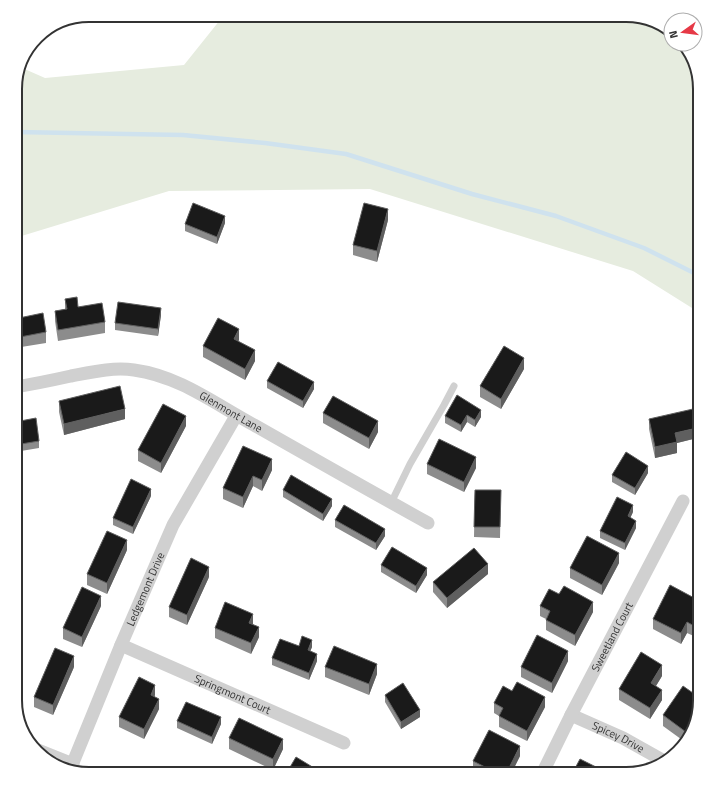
<svg xmlns="http://www.w3.org/2000/svg" width="715" height="789" viewBox="0 0 715 789" font-family="'Titillium Web',sans-serif">
	<rect width="100%" height="100%" fill="#fff"/>
	<path fill="#e6ecdf" d="M224 15H631L659 23 671 33V44H685L700 89V231L698 236 700 238V313L633 271 370 189 169 191 15 238V84L20 67 45 78 184 65Z"/>
	<g fill="none" stroke-linecap="round" stroke-linejoin="round">
		<path stroke="#cfe2ee" stroke-width="4.5" d="M15 132 183 135 265 143 346 154 472 194 556 216 644 248 700 276"/>
		<path stroke="#d0d0d0" stroke-width="7" d="M391 503 410 464 444 405 454 386"/>
		<g stroke="#d0d0d0" stroke-width="13">
			<path id="s1" d="M15 387C34 384 53 380 71 376 92 372 113 367 134 370 179 376 215 404 254 425 312 458 370 491 428 523"/>
			<path id="s2" d="M121 645 344 743"/>
			<path id="s3" d="M571 715 623 738 664 761"/>
			<path d="M33 748 73 764"/>
			<path id="s4" d="M70 770 121 645 173 525 236 416"/>
			<path id="s5" d="M542 774 571 715 683 501"/>
		</g>
	</g>
	<path fill="#8c8c8c" d="M388 220 377 262 353 255V245Z
		M225 223 217 244 185 231V224Z
		M65 299 105 322V333L58 341 55 321V311L65 309Z
		M15 309 19 318 46 332V343L15 348Z
		M161 315 158 336 115 330V323Z
		M239 340 238 341 255 361 245 380 203 357V346Z
		M524 369 501 409 480 397V386Z
		M267 381 314 389 303 408 267 388Z
		M457 395 481 417 475 427 467 422 461 432 445 423V416Z
		M59 401 125 419 64 435 59 412Z
		M323 413 378 432 369 449 323 423Z
		M649 419 697 438 677 443V453L655 458 649 429Z
		M15 422 39 441V448L15 452Z
		M186 426 161 473 138 461V450Z
		M243 446 272 470 262 491 253 486 243 508 223 499V488Z
		M427 464 476 468 464 492 427 474Z
		M648 473 635 495 612 482V475Z
		M283 490 332 506 323 521 283 497Z
		M475 490H501L500 538 474 537Z
		M151 496 133 534 113 525V518Z
		M633 512 630 518 636 528 625 550 600 538V531Z
		M335 520 385 536 376 550 335 527Z
		M127 550 107 594 87 585V574Z
		M700 551V586L695 584V577L698 571 694 569V562Z
		M619 563 602 595 570 578V568Z
		M381 565 427 575 416 593 381 572Z
		M488 574 447 608 433 592V582Z
		M209 577 187 625 169 617V607Z
		M101 606 82 647 63 639V628Z
		M540 606 593 612 575 646 546 630V619L540 616Z
		M698 610 697 613 700 615V630L696 637 687 633 681 644 653 629V619Z
		M215 628 259 637 251 654 215 638Z
		M299 646 312 647 310 651 317 661 309 680 272 665V658Z
		M568 661 552 693 521 677V667Z
		M74 667 53 715 34 707V697Z
		M325 667 377 674 369 695 325 677Z
		M662 676 656 686 662 700 650 719 619 700V689Z
		M512 691 545 707 527 741 499 727V716L494 713V703Z
		M155 695V697L159 709 144 739 119 727V717Z
		M385 695 420 717 401 729 385 702Z
		M663 715 692 733 685 742 663 726Z
		M177 721 221 724 212 744 177 728Z
		M229 738 283 749 273 770 229 749Z
		M520 756 511 774H478L473 772V761Z"/>
	<path fill="#5f5f5f" d="M388 209V220L377 262V251Z
		M225 216V223L217 244V237Z
		M161 308V315L158 336V329Z
		M239 329V340L234 349V339Z
		M255 350V361L245 380V369Z
		M524 358V369L501 409V399Z
		M314 382V389L303 408V401Z
		M125 409V419L64 435V424Z
		M481 410V417L475 427V420Z
		M467 415V422L461 432V425Z
		M186 416V426L161 473V463Z
		M378 421V432L369 449V438Z
		M697 428V438L677 443V453L655 458V447L675 433Z
		M476 457V468L464 492V482Z
		M272 459V470L262 491V480Z
		M648 466V473L635 495V488Z
		M253 476V486L243 508V497Z
		M151 489V496L133 534V527Z
		M332 499V506L323 521V514Z
		M633 505V512L628 523V516Z
		M636 521V528L625 550V543Z
		M385 529V536L376 550V543Z
		M127 540V550L107 594V583Z
		M619 553V563L602 595V585Z
		M488 564V574L447 608V598Z
		M209 567V577L187 625V615Z
		M427 568V575L416 593V586Z
		M20 575V582L15 595V588Z
		M101 596V606L82 647V637Z
		M698 600V610L693 621V611Z
		M593 602V612L575 646V635Z
		M253 614V625L249 623Z
		M700 620V630L696 637V627Z
		M687 622V633L681 644V633Z
		M259 627V637L251 654V643Z
		M312 640V647L308 657V650Z
		M568 651V661L552 693V683Z
		M317 654V661L309 680V673Z
		M74 656V667L53 715V705Z
		M377 664V674L369 695V684Z
		M662 665V676L651 694V683Z
		M18 667V677L15 684V673Z
		M155 685V695L151 705V695Z
		M662 690V700L650 719V708Z
		M545 697V707L527 741V731Z
		M159 699V709L144 739V729Z
		M420 710V717L401 729V722Z
		M221 717V724L212 744V737Z
		M283 739V749L273 770V759Z
		M520 746V756L511 774H506Z"/>
	<path fill="#1a1a1a" stroke="#5f5f5f" d="M193 203 225 216 217 237 185 224Z
		M364 203 388 209 377 251 353 245Z
		M77 297 78 307 102 303 105 322 58 330 55 311 67 309 65 299Z
		M118 302 161 308 158 329 115 323Z
		M17 308 19 318 43 313 46 332 15 338V309Z
		M218 318 239 329 234 339 255 350 245 369 203 346Z
		M504 346 524 358 501 399 480 386Z
		M278 362 314 382 303 401 267 381Z
		M120 386 125 409 64 424 59 401Z
		M457 395 481 410 475 420 467 415 461 425 445 416Z
		M333 396 378 421 369 438 323 413Z
		M163 404 186 416 161 463 138 450Z
		M693 409 697 428 675 433 677 442 655 447 649 419Z
		M36 418 39 441 15 445V422Z
		M439 439 476 457 464 482 427 464Z
		M243 446 272 459 262 480 253 476 243 497 223 488Z
		M626 452 648 466 635 488 612 475Z
		M291 475 332 499 323 514 283 490Z
		M131 479 151 489 133 527 113 518Z
		M475 490H501L500 527H474Z
		M617 497 633 505 628 516 636 521 625 543 600 531Z
		M344 505 385 529 376 543 335 520Z
		M107 531 127 540 107 583 87 574Z
		M587 536 619 553 602 585 570 568Z
		M392 547 427 568 416 586 381 565Z
		M474 548 488 564 447 598 433 582Z
		M700 551V565L694 562Z
		M191 558 209 567 187 615 169 607Z
		M700 567V579L695 577Z
		M15 573 20 575 15 588Z
		M670 585 698 600 693 611 700 615V620L696 627 687 622 681 633 653 619Z
		M564 586 593 602 575 635 546 620 550 611 540 606 549 589 559 594Z
		M82 587 101 596 82 637 63 628Z
		M225 602 253 614 249 623 259 627 251 643 215 628Z
		M537 635 568 651 552 683 521 667Z
		M302 636 312 640 308 650 317 654 309 673 272 658 280 639 299 646Z
		M334 646 377 664 369 684 325 667Z
		M55 648 74 656 53 705 34 697Z
		M641 652 662 665 651 683 662 690 650 708 619 689Z
		M15 665 18 667 15 673Z
		M139 677 155 685 151 695 159 699 144 729 119 717Z
		M517 682 545 697 527 731 499 716 503 708 494 703 503 686 512 691Z
		M403 683 420 710 401 722 385 695Z
		M683 686 700 698 692 733 690 735 663 715Z
		M186 702 221 717 212 737 177 721Z
		M239 718 283 739 273 759 229 738Z
		M489 730 520 746 506 774H499L473 761Z
		M296 757 324 774H286Z
		M580 759 610 774H572Z"/>
	<g text-anchor="middle" stroke-width="4" stroke-linejoin="round" paint-order="stroke">
		<g font-size="11" fill="#333" stroke="#fff">
			<text dy="4" stroke="none"><textPath href="#s1" startOffset="227">Glenmont Lane</textPath></text>
			<text dy="4" stroke="none"><textPath href="#s4" startOffset="196">Ledgemont Drive</textPath></text>
			<text dy="4" stroke="none"><textPath href="#s5" startOffset="154">Sweetland Court</textPath></text>
			<text dy="4" stroke="none"><textPath href="#s2" startOffset="122">Springmont Court</textPath></text>
			<text dy="4" stroke="none"><textPath href="#s3" startOffset="52">Spicey Drive</textPath></text>
		</g>
	</g>
	<path d="M0 0H715V789H0ZM89 22H626A67 67 0 0 1 693 89V700A67 67 0 0 1 626 767H89A67 67 0 0 1 22 700V89A67 67 0 0 1 89 22Z" fill="#fff" fill-rule="evenodd"/>
	<path fill="none" stroke="#333" stroke-width="2" d="M89 22H626A67 67 0 0 1 693 89V700A67 67 0 0 1 626 767H89A67 67 0 0 1 22 700V89A67 67 0 0 1 89 22Z"/>
	<g transform="translate(683 32) rotate(256)"><circle r="19" fill="#ffffff" stroke="#adadad"/>
	<path d="M0-3L7 15L0 10L-7 15Z" fill="#e63946"/>
	<text y="-6" font-size="11" font-weight="bold" text-anchor="middle" fill="#333333">N</text>
	</g>
</svg>
